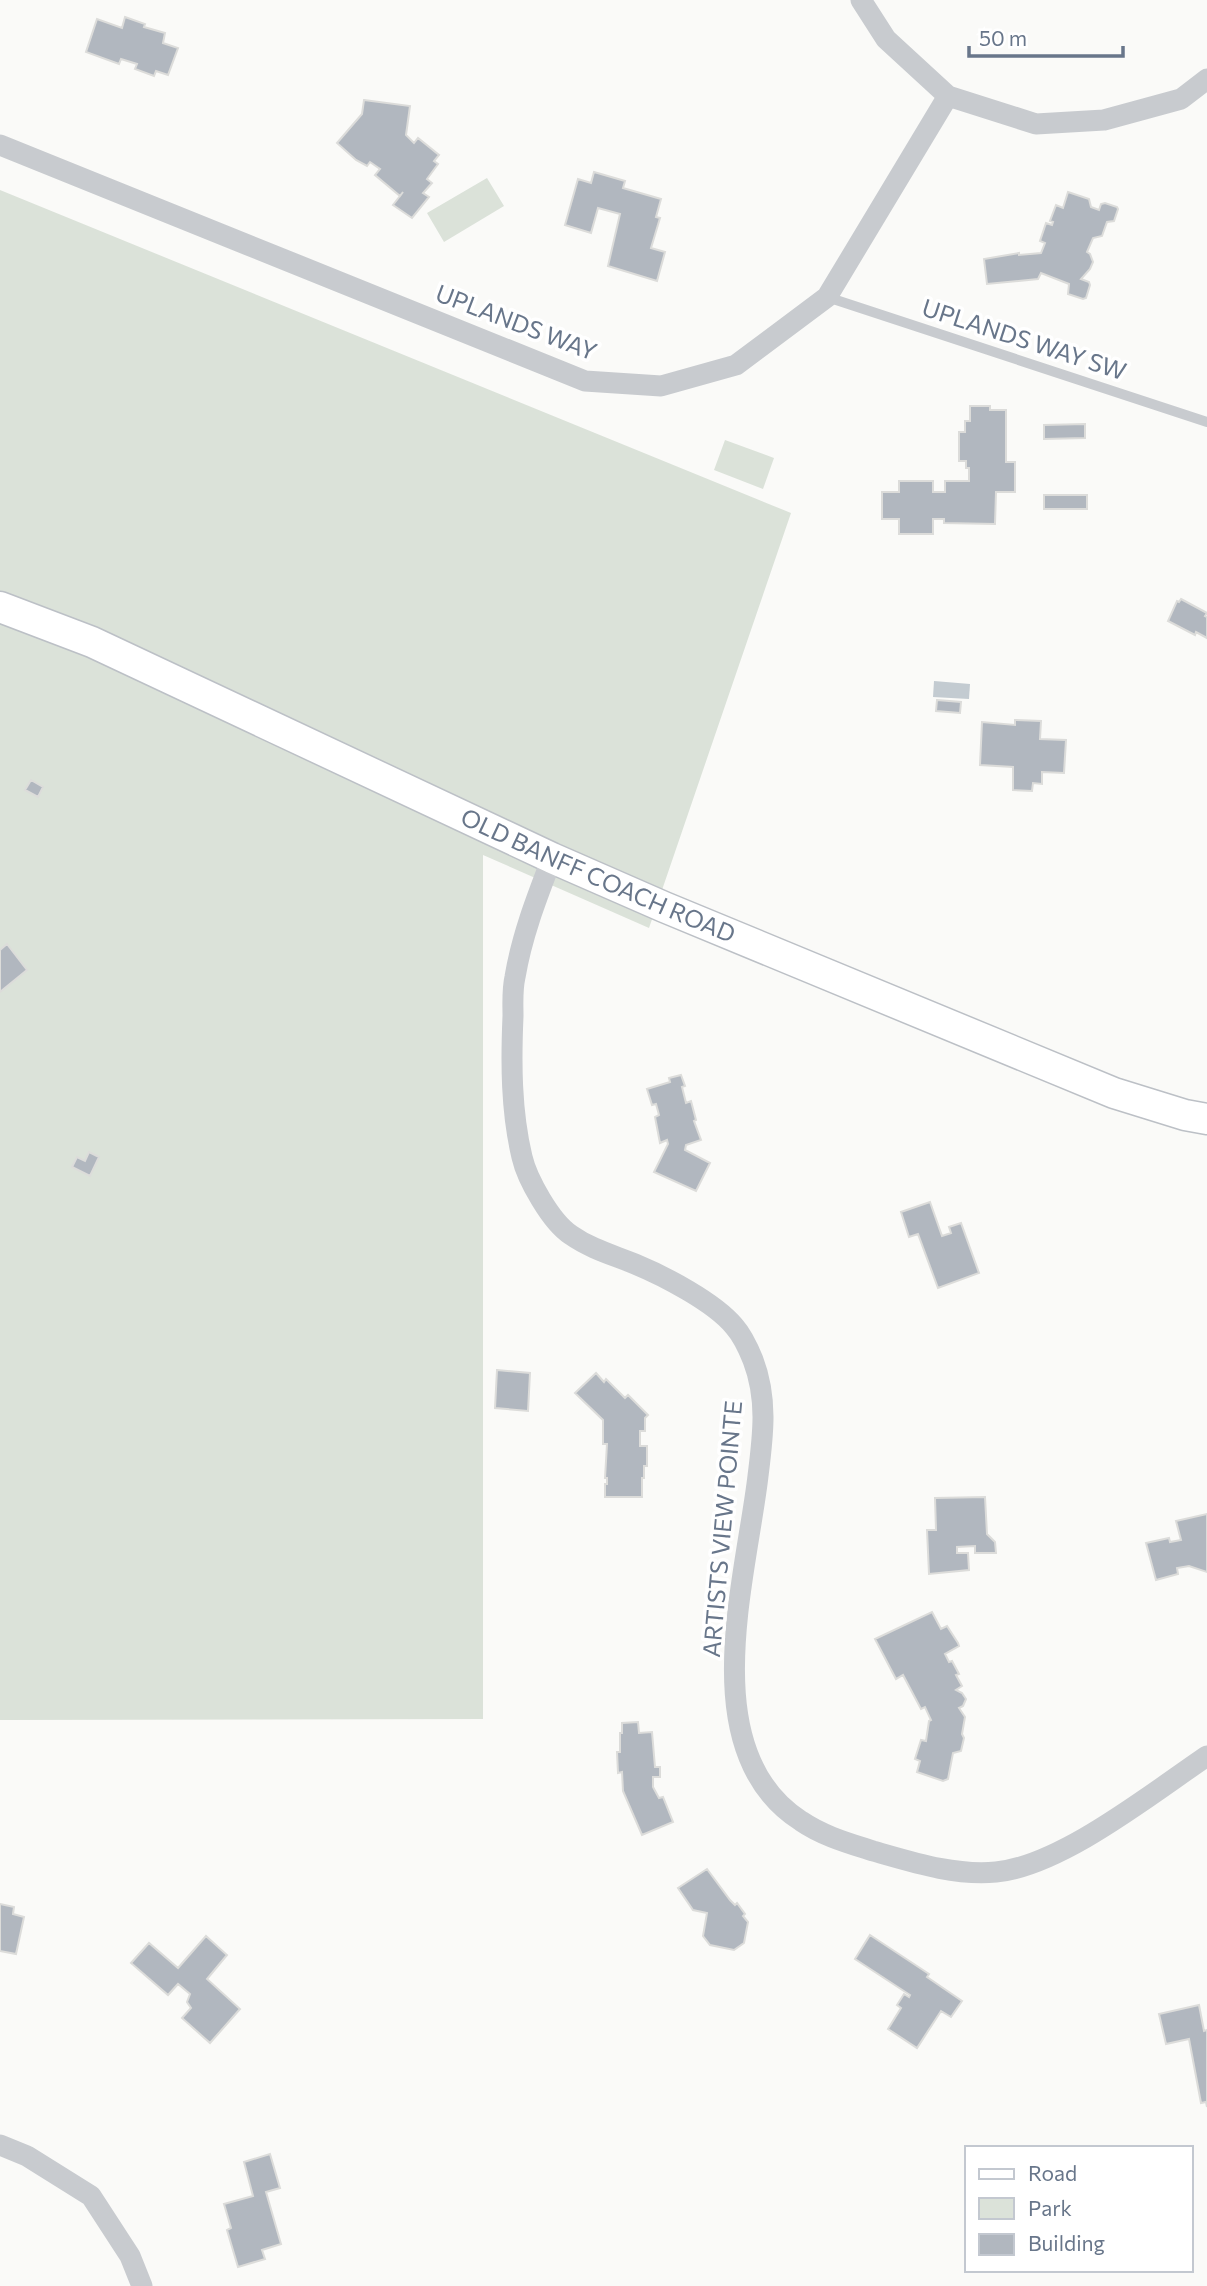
<svg xmlns="http://www.w3.org/2000/svg" width="1207" height="2286" viewBox="0 0 1207 2286" font-family="Commissioner,sans-serif">
	<rect width="100%" height="100%" fill="#fafaf8"/>
	<path fill="#dbe2d9" d="M487 178 504 206 444 242 427 213Z
		M0 190 791 513 649 928 483 855V1719L0 1720Z
		M725 440 774 458 763 489 714 470Z"/>
	<path fill="#c3cbd1" d="M934 681 970 684 969 699 933 697Z"/>
	<path fill="#b1b7bf" stroke="#dcdcda" stroke-width="2" d="M125 17 145 24 144 27 165 33 163 43 178 48 168 75 156 71 154 76 135 69 137 64 121 59 119 64 86 52 97 19 122 28Z
		M364 100 410 106 406 135 414 143 418 138 439 155 434 161 438 164 427 179 432 183 423 193 429 197 412 218 393 205 403 192 400 196 375 175 380 169 370 162 367 166 356 160 337 143 362 114Z
		M594 172 625 181 623 188 661 199 656 217 660 218 651 248 665 252 657 281 608 266 620 214 598 208 591 233 565 225 578 179 591 183Z
		M1068 192 1089 199 1091 207 1099 210 1101 204 1105 203 1117 207 1118 209 1114 221 1107 222 1102 236 1093 238 1087 252 1090 254 1093 262 1090 269 1081 279 1089 282 1090 285 1086 298 1083 299 1068 294 1069 284 1041 273 1038 279 987 284 984 259 1019 253V255L1041 253 1045 243 1040 241 1046 223 1052 225 1053 222 1050 221 1056 205 1063 208Z
		M970 406H990V410H1006V462H1015V492H996L995 524 944 523V519H933V534H899V519H882V492H899V481H933V492H945V481H969V468H966V461H959V432H965V421H970Z
		M1085 424V438L1044 439V425Z
		M1044 495H1087V509H1044Z
		M1181 599 1207 613 1205 616 1207 617V638L1196 632 1195 635 1168 621 1177 601 1179 602Z
		M937 700 961 702 960 713 936 711Z
		M1015 720 1041 721 1040 739 1066 740 1064 773 1042 772V784L1033 783 1032 791 1013 790V767L980 765 982 722 1015 725Z
		M31 780 43 787 38 797 25 790Z
		M7 944 27 970 0 992V950Z
		M681 1075 685 1086 682 1087 686 1103 691 1101 696 1120 694 1121 701 1140 686 1145 685 1150 710 1163 696 1191 654 1172 668 1144 667 1140 660 1143 655 1117 659 1115 656 1104 652 1105 647 1089 670 1082 669 1078Z
		M89 1152 99 1157 90 1176 72 1167 77 1157 85 1161Z
		M930 1202 942 1236 951 1233 949 1227 961 1223 979 1273 938 1288 918 1234 909 1237 901 1212Z
		M497 1370 530 1373 528 1411 495 1408Z
		M596 1373 604 1382 606 1379 625 1398 628 1395 648 1415 645 1418V1431H640V1446H647V1466H644V1478H642V1497H605V1484H607V1478H605L607 1444H603V1420L575 1393Z
		M985 1497 987 1534 995 1542 996 1553H975V1546L957 1547V1553H968L969 1570 929 1574 927 1530H936L935 1498Z
		M1207 1514V1572L1189 1566 1177 1568 1178 1574 1156 1580 1146 1543 1169 1538 1170 1542 1181 1540 1176 1521Z
		M932 1612 941 1629 947 1626 958 1643 959 1646 945 1654 949 1662 952 1661 959 1674 956 1675 962 1686 956 1690 962 1693 966 1699 963 1706 959 1708 965 1717 962 1734 964 1738 961 1751 953 1753 948 1779 943 1781 917 1772 920 1761 915 1759 921 1740 926 1741 929 1721 931 1720 925 1707 921 1709 903 1675 896 1679 875 1639Z
		M638 1722 639 1733 652 1732 655 1767H660V1777H653V1787L659 1798 663 1797 673 1822 642 1835 623 1791 622 1772 618 1773 617 1752H620V1733H622V1723Z
		M707 1869 730 1900 735 1905 737 1903 745 1914 743 1916 748 1922 744 1943 734 1950 710 1945 703 1936 707 1913 693 1910 678 1888Z
		M0 1904 14 1907 13 1914 24 1917 16 1954 0 1951Z
		M870 1935 929 1974 927 1977 962 2001 951 2017 941 2011 917 2048 888 2029 901 2008 897 2005 904 1994 909 1997 910 1995 855 1959Z
		M206 1936 227 1955 207 1979 240 2009 210 2043 182 2018 191 2008 187 2002 190 1994 178 1984 168 1995 131 1963 149 1943 178 1968Z
		M1199 2005 1204 2031 1207 2030V2107L1206 2102 1201 2103 1189 2039 1166 2044 1159 2014Z
		M270 2154 280 2188 266 2192 281 2244 262 2250 265 2259 238 2267 227 2230 231 2228 224 2204 253 2196 244 2162Z"/>
	<g fill="none" stroke-linecap="round" stroke-linejoin="round">
		<g stroke="#bcc0c6" stroke-width="33">
			<g id="secondary">
				<path id="s1" d="M0 607 92 642 552 858 664 907 1114 1093 1185 1115 1207 1119"/>
			</g>
		</g>
		<path stroke="#c8cbcf" stroke-width="10" d="M827 297 1207 422"/>
		<path stroke="#c8cbcf" stroke-width="21" d="M861 0 886 39 948 96 1036 124 1104 120 1181 99 1207 79
			M0 145 585 381 661 386 736 365 827 297 948 96
			M552 858C537 897 522 935 515 977 512 990 513 1003 513 1016 511 1062 511 1111 522 1157 527 1179 551 1222 571 1235 591 1249 613 1255 635 1264 664 1276 714 1302 734 1326 742 1335 749 1350 753 1360 768 1399 763 1436 758 1476 746 1579 693 1752 801 1821 823 1836 848 1843 873 1851 912 1862 955 1876 996 1872 1061 1866 1152 1793 1207 1756
			M0 2145 27 2156 91 2196 130 2256 142 2286"/>
		<use href="#secondary" stroke="#fff" stroke-width="30"/>
	</g>
	<g text-anchor="middle" stroke-width="7" stroke-linejoin="round" paint-order="stroke">
		<g font-size="24" fill="#68768a" stroke="#fff">
			<text transform="translate(516 323) rotate(21)" y="8">UPLANDS WAY</text>
			<text transform="translate(1024 340) rotate(18)" y="8">UPLANDS WAY SW</text>
			<text dy="8" stroke="none"><textPath href="#s1" startOffset="656">OLD BANFF COACH ROAD</textPath></text>
			<text transform="translate(723 1529) rotate(-85)" y="8">ARTISTS VIEW POINTE</text>
		</g>
	</g>
	<rect x="965" y="2146" width="228" height="126" fill="#ffffff" stroke="#c3c8d0" stroke-width="2"/>
	<rect x="979" y="2169" width="35" height="10" fill="#ffffff" stroke="#c3c8d0" stroke-width="2"/>
	<text x="1028" y="2181" font-size="21" fill="#68768a">Road</text>
	<rect x="979" y="2198" width="35" height="21" fill="#dbe2d9" stroke="#c3c8d0" stroke-width="2"/>
	<text x="1028" y="2216" font-size="21" fill="#68768a">Park</text>
	<rect x="979" y="2234" width="35" height="21" fill="#b1b7bf" stroke="#c3c8d0" stroke-width="2"/>
	<text x="1028" y="2251" font-size="21" fill="#68768a">Building</text>
	<path d="M969 46v10h154v-10" fill="none" stroke="#68768a" stroke-width="3.5"/>
	<text x="979" y="46" font-size="21" fill="#68768a" stroke="#ffffff" stroke-width="5" paint-order="stroke">50 m</text>
</svg>
